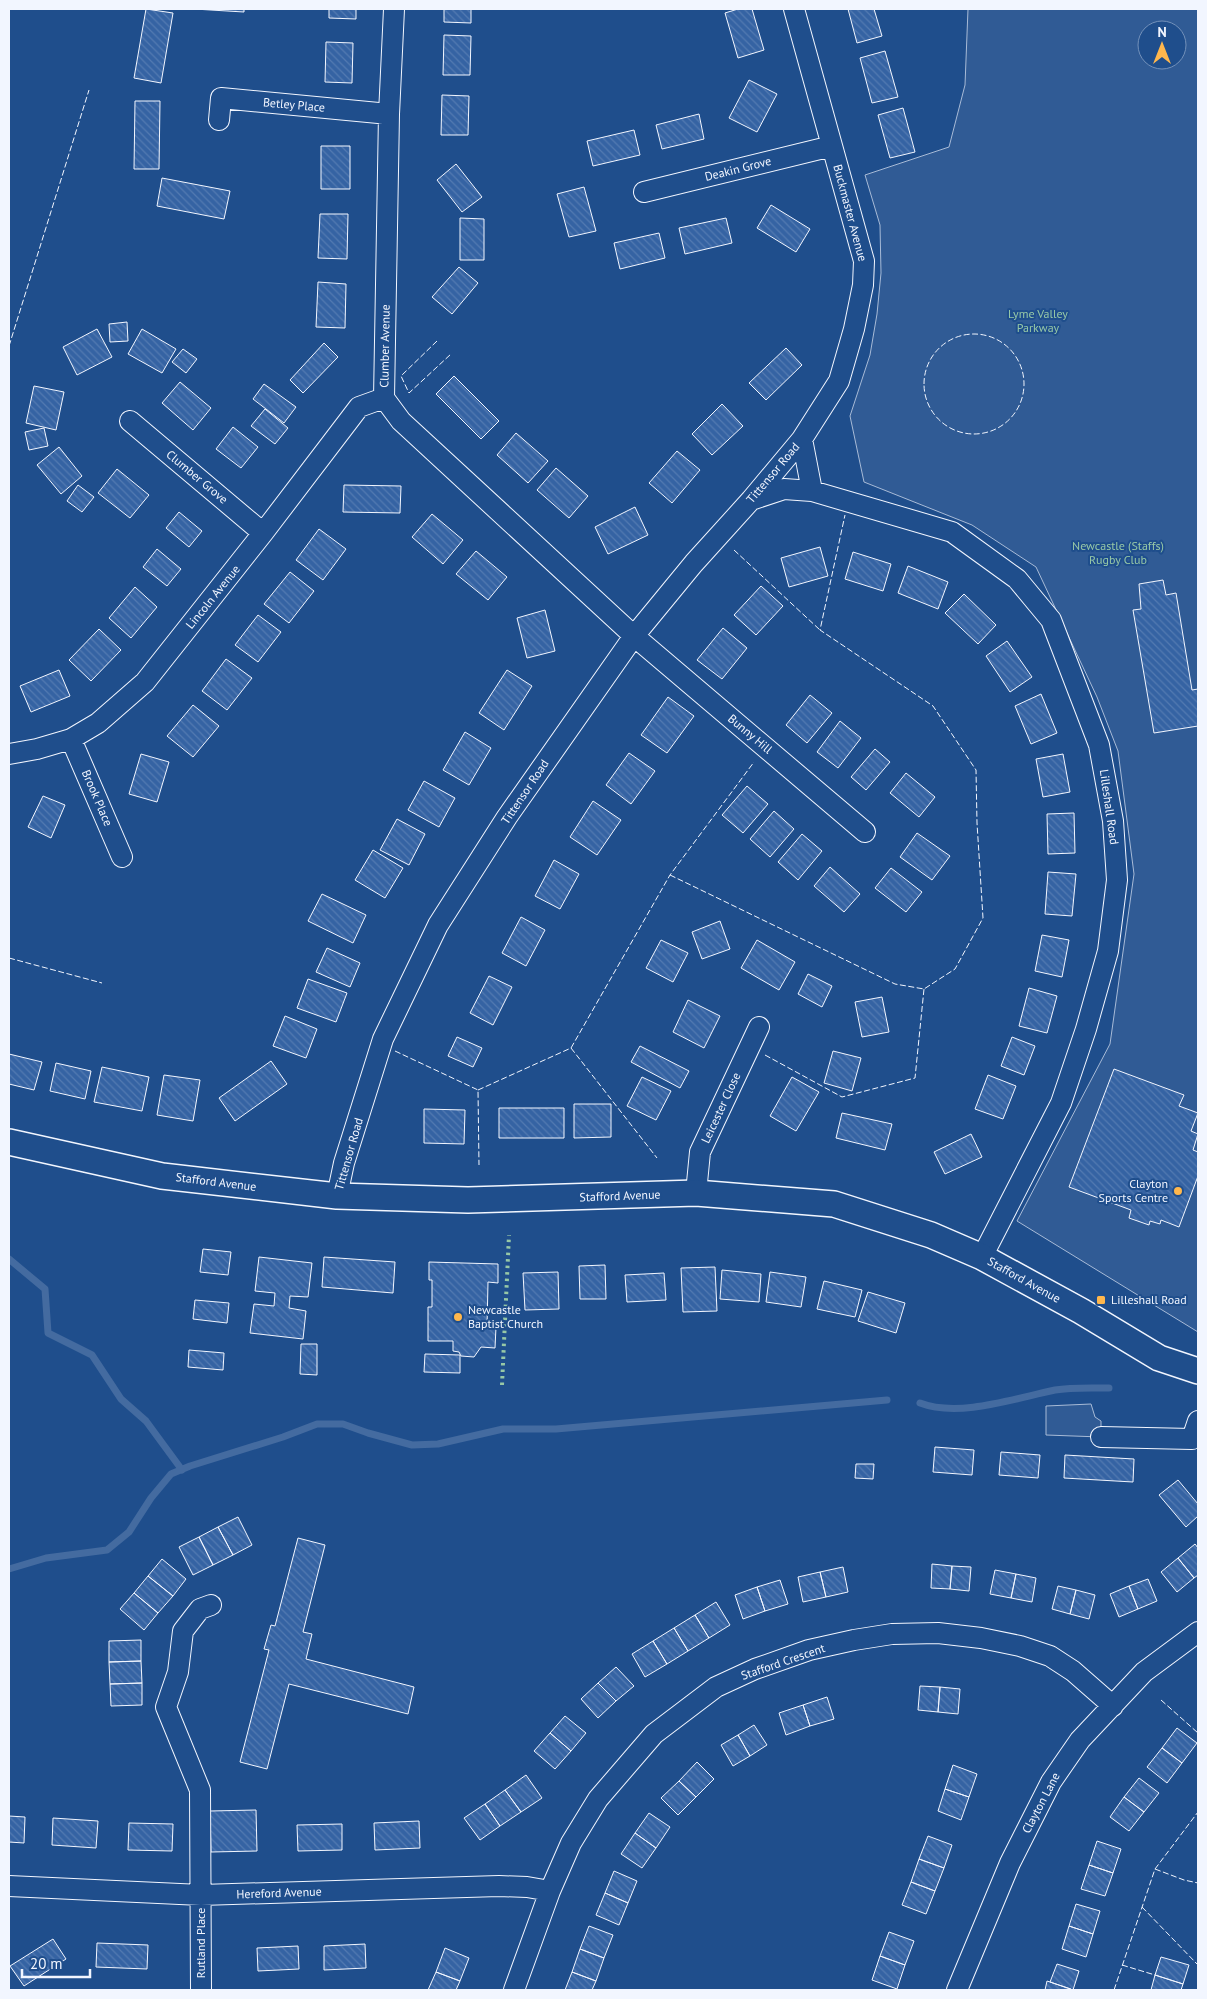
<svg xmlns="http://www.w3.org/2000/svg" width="1207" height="1999" viewBox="0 0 1207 1999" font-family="'PT Sans',sans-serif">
	<defs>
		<pattern id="building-back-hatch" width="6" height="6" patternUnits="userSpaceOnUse" patternTransform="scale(1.25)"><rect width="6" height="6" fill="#3563a3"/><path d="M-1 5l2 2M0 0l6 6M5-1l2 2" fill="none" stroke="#537ab1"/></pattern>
	</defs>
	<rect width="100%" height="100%" fill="#1f4e8c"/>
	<path fill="#305b95" stroke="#a8bbd7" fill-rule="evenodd" d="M968 9H1198V1332L1017 1221 1110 1044 1134 874 1118 751 1097 697 1036 567 972 525 864 482 850 416 870 355 877 314 881 273 880 225 865 175 949 147 965 85ZM1147 30H1177V60H1147Z
		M1091 1404 1095 1417 1101 1421V1437L1046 1435V1406Z"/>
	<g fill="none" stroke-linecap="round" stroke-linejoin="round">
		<path stroke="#446ba0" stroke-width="7" d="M9 1259 45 1289 48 1333 92 1355 121 1399 146 1421 182 1470
			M920 1403C959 1418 1016 1398 1055 1390 1072 1387 1092 1388 1109 1388
			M9 1569 46 1558 107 1550 129 1532 151 1498 171 1474 190 1466 283 1437 317 1424H343L368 1433 412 1445 438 1444 503 1429H556L887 1400"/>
	</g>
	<path fill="url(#building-back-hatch)" stroke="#f2f6ff" d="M146 9 173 13 161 83 134 78Z
		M194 9H244V12Z
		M329 9H356V19L329 18Z
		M444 9H471V23L444 22Z
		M738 9H752L764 50 738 58 725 13Z
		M848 9H874L882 36 857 43Z
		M444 35 471 36 470 75H443Z
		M326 42 353 43 352 83 325 82Z
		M885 51 898 97 872 103 860 58Z
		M749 80 777 94 757 132 729 118Z
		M442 95 469 96 468 135H441Z
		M135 101H160L159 169H134Z
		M903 108 915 152 890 158 878 115Z
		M699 114 704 139 662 149 656 125Z
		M634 130 640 155 593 166 587 141Z
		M321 146H350V189H321Z
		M456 164 482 197 462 212 437 180Z
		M162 178 230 191 224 219 157 206Z
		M584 187 596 231 569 237 557 194Z
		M771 205 810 229 796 252 757 228Z
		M320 214H348L347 259 318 258Z
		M460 218 484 219V260H460Z
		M726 218 732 243 685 254 679 228Z
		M659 233 665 258 620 269 614 243Z
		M459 267 478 283 452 314 432 297Z
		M318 282 346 284 345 328 316 327Z
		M127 322 128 341 110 342 109 324Z
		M97 329 112 357 77 375 63 347Z
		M142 329 176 349 162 373 128 354Z
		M324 343 338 357 303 393 290 380Z
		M786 348 802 365 766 400 749 383Z
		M183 349 197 359 186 373 172 362Z
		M454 376 499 421 481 439 436 394Z
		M180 382 211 408 193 430 162 403Z
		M264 384 296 407 284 423 253 399Z
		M34 386 64 392 56 430 26 423Z
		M722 404 743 426 712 455 692 434Z
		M265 409 288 428 275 444 251 426Z
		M233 427 258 447 241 468 216 449Z
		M44 428 48 446 29 450 25 432Z
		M516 433 548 461 528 483 497 455Z
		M59 447 82 476 61 494 37 465Z
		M677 451 700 470 672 503 649 483Z
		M556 468 588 496 569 518 537 490Z
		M117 469 149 495 130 518 98 493Z
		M78 485 94 497 82 512 67 501Z
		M344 485 401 486 400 513 343 512Z
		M635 507 648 535 608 554 595 527Z
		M179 512 202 531 189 547 166 528Z
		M432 514 463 540 443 564 412 537Z
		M319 529 346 549 323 580 296 560Z
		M820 547 828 576 789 587 781 558Z
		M157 549 181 569 167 586 143 567Z
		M476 551 507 577 488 600 456 574Z
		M853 552 891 564 883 591 845 579Z
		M908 566 948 582 938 609 898 593Z
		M290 572 314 591 289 623 264 604Z
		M1163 580 1166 595 1176 593 1192 690 1198 689V726L1154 733 1133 610 1141 609 1139 584Z
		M761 586 783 606 756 635 734 615Z
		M135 587 157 607 131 638 109 618Z
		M964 594 996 625 978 644 945 613Z
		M545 610 555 651 527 658 517 618Z
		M258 615 281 632 258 662 235 645Z
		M723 628 747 648 722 679 697 660Z
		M99 629 121 650 91 681 69 660Z
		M1007 641 1032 677 1010 692 986 656Z
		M226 659 252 678 227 710 202 691Z
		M59 670 70 696 31 712 20 686Z
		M507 670 532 686 504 730 479 713Z
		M1041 694 1057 733 1031 744 1015 706Z
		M810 695 832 713 807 743 786 725Z
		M668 697 694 716 667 753 641 735Z
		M193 705 219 726 193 757 167 736Z
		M840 721 861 738 838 768 817 752Z
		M465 732 491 748 469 785 443 770Z
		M875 749 890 762 866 790 851 777Z
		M629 753 655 771 631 804 606 785Z
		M141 754 169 762 157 802 129 794Z
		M1063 754 1070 792 1043 797 1036 759Z
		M906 773 935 797 919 817 890 793Z
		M424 781 455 798 439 827 408 810Z
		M747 786 768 804 743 833 722 815Z
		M43 796 65 805 51 838 28 827Z
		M593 801 621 820 597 855 570 837Z
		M774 811 794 829 770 857 750 839Z
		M1074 813 1075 853 1048 854 1047 814Z
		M397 819 425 834 409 865 380 850Z
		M917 833 950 856 932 880 900 857Z
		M802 834 822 851 798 880 778 862Z
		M373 850 403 868 385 898 355 880Z
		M554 860 579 874 560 909 535 896Z
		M830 867 860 894 844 912 814 886Z
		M891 868 922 892 906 912 875 888Z
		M1048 872 1076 874 1072 916 1045 914Z
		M322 894 366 915 353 943 308 921Z
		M521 917 545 930 526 966 502 953Z
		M720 921 730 949 702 959 692 932Z
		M1042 935 1069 940 1062 977 1035 971Z
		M661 940 688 953 673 982 646 968Z
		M757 940 795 962 779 990 741 968Z
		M327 948 360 963 350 987 316 972Z
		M808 974 832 986 822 1007 798 994Z
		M489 976 512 987 493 1025 470 1013Z
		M308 979 347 993 336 1022 297 1008Z
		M1029 988 1057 996 1047 1033 1019 1026Z
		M882 997 889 1032 862 1037 855 1002Z
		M688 1000 720 1016 704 1048 673 1032Z
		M285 1016 317 1029 306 1058 273 1046Z
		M457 1037 482 1048 473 1067 448 1056Z
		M1012 1037 1035 1046 1024 1075 1001 1066Z
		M640 1046 689 1071 680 1088 631 1062Z
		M833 1051 861 1058 852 1091 824 1083Z
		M9 1054 42 1062 34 1090 9 1084Z
		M271 1061 287 1084 235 1121 219 1098Z
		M56 1063 91 1071 85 1099 50 1091Z
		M102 1067 149 1077 142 1111 94 1102Z
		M1114 1069 1184 1095 1179 1106 1198 1113 1191 1131 1198 1134 1193 1150 1198 1152V1176L1179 1227 1161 1220 1160 1224 1150 1221 1149 1225 1129 1218 1131 1210 1069 1187Z
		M164 1075 200 1080 193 1121 157 1115Z
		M988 1075 1016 1086 1003 1119 975 1109Z
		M642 1077 671 1091 656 1120 627 1106Z
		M792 1077 819 1092 796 1131 770 1116Z
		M574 1104H611V1137L574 1138Z
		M499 1108H564V1138H499Z
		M424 1109 465 1110 464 1144 424 1143Z
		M842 1113 892 1124 885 1150 836 1138Z
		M971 1134 982 1157 945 1174 934 1152Z
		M203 1249 231 1252 228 1275 200 1272Z
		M259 1257 312 1263 308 1297 290 1296 289 1308 306 1311 303 1339 250 1333 254 1304 274 1306 275 1293 255 1291Z
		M324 1257 395 1262 393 1293 322 1287Z
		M429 1262 498 1264V1283L488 1282 487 1327H496L495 1348 481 1347 474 1357 461 1356 459 1352 453 1351V1341H428V1307H432V1280H429Z
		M605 1265 606 1299H580L579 1266Z
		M715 1267 717 1311 683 1312 681 1268Z
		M722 1270 761 1274 759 1302 720 1299Z
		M558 1272 559 1309 525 1310 523 1273Z
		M770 1272 806 1277 801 1307 766 1302Z
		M664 1273 666 1300 627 1302 625 1275Z
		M824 1281 862 1290 855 1317 817 1309Z
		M868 1292 905 1303 896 1333 858 1321Z
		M195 1300 229 1303 227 1323 193 1319Z
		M301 1344H317V1375L300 1374Z
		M189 1350 224 1353 223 1370 188 1367Z
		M425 1354 460 1355V1373L424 1372Z
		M935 1447 974 1450 972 1475 933 1472Z
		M1001 1452 1040 1455 1038 1478 999 1475Z
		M1065 1455 1134 1459 1133 1482 1064 1478Z
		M856 1464H874L873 1479 855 1478Z
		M1178 1480 1198 1504V1516L1186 1527 1159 1495Z
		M238 1517 252 1545 233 1555 218 1527Z
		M218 1527 233 1555 213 1565 199 1537Z
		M199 1537 213 1565 193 1575 179 1547Z
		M298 1538 325 1545 303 1632 312 1634 306 1659 414 1687 408 1714 289 1684 267 1769 240 1762 269 1650 264 1649 271 1625 275 1626Z
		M1195 1544 1198 1548V1575L1194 1578 1178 1558Z
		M1178 1558 1194 1578 1177 1592 1161 1572Z
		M162 1559 186 1579 173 1596 148 1576Z
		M932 1564 952 1566 950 1589 931 1588Z
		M952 1566 971 1567 969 1591 950 1589Z
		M843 1567 848 1592 826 1597 820 1572Z
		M995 1570 1016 1574 1011 1598 990 1594Z
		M820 1572 826 1597 803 1602 798 1577Z
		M1016 1574 1036 1578 1032 1602 1011 1598Z
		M148 1576 173 1596 158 1613 134 1593Z
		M1148 1579 1157 1601 1138 1609 1129 1586Z
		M780 1580 788 1604 765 1611 757 1587Z
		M1058 1586 1076 1590 1070 1614 1052 1609Z
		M1129 1586 1138 1609 1119 1617 1110 1594Z
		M757 1587 765 1611 743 1619 735 1595Z
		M1076 1590 1095 1595 1089 1619 1070 1614Z
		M134 1593 158 1613 144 1630 120 1609Z
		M716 1602 730 1625 709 1638 695 1615Z
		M695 1615 709 1638 688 1651 674 1628Z
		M674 1628 688 1651 667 1664 653 1641Z
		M141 1640V1661L109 1662V1641Z
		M653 1641 667 1664 645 1677 632 1654Z
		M141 1661 142 1683 110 1684 109 1662Z
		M616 1667 634 1686 616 1701 598 1683Z
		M142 1683V1705L111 1706 110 1684Z
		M598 1683 616 1701 598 1718 581 1699Z
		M920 1686 940 1687 938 1712 918 1710Z
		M940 1687 960 1689 958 1714 938 1712Z
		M827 1697 834 1719 810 1726 803 1705Z
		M803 1705 810 1726 786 1735 779 1713Z
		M565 1716 586 1733 571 1751 550 1733Z
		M754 1725 767 1745 750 1756 738 1735Z
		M1177 1728 1197 1743 1182 1763 1162 1748Z
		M550 1733 571 1751 555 1769 534 1751Z
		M738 1735 750 1756 733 1766 721 1745Z
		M1162 1748 1182 1763 1167 1783 1147 1767Z
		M697 1762 714 1779 696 1797 679 1781Z
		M953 1765 977 1774 969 1797 945 1789Z
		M526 1775 542 1798 521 1812 505 1790Z
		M1139 1778 1159 1793 1144 1812 1124 1797Z
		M679 1781 696 1797 678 1815 661 1798Z
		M945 1789 969 1797 961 1820 938 1811Z
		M505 1790 521 1812 500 1826 485 1804Z
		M1124 1797 1144 1812 1129 1831 1110 1817Z
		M485 1804 500 1826 480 1840 464 1818Z
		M256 1810 257 1851 211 1852 210 1811Z
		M649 1813 670 1827 656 1848 635 1833Z
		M9 1816 25 1817 24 1843 9 1842Z
		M53 1818 98 1821 96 1848 52 1845Z
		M419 1821 420 1848 375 1850 374 1823Z
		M129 1823 173 1824 172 1851 128 1850Z
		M342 1824V1850L298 1851 297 1825Z
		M635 1833 656 1848 642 1868 621 1854Z
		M928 1836 952 1845 944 1868 919 1859Z
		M1097 1841 1121 1849 1113 1873 1089 1865Z
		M919 1859 944 1868 935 1891 911 1882Z
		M1089 1865 1113 1873 1105 1896 1081 1889Z
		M614 1871 637 1881 628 1903 605 1893Z
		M911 1882 935 1891 926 1914 902 1905Z
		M605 1893 628 1903 619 1925 596 1915Z
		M1076 1904 1100 1911 1093 1934 1069 1926Z
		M589 1926 613 1935 604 1958 580 1949Z
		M1069 1926 1093 1934 1086 1957 1062 1949Z
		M889 1932 914 1941 905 1965 880 1956Z
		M53 1939 66 1959 24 1986 10 1966Z
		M97 1943 148 1945 147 1969 96 1967Z
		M365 1944 366 1968 324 1970V1946Z
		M298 1946 299 1969 258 1971 257 1948Z
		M445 1948 469 1958 460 1981 436 1972Z
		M580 1949 604 1958 596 1981 572 1972Z
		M880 1956 905 1965 897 1989 872 1980Z
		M1161 1957 1189 1965 1183 1984 1155 1975Z
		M1057 1964 1079 1971 1073 1990 1050 1982Z
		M436 1972 460 1981 456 1990H428Z
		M572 1972 596 1981 592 1990H565Z
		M1155 1975 1183 1984 1181 1990H1151Z
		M1047 1981 1071 1989V1990H1045Z"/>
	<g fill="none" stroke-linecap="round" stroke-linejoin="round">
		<g stroke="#f2f6ff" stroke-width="22">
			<path id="minor" d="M394 9 389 114 384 398 401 421 634 636 865 832
				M219 120 221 98 389 114
				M644 192 832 146
				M130 421 263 533
				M802 439 812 491
				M751 500 784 489 812 491 952 532 1017 579 1051 620 1099 745 1113 821 1117 880 1108 951 1086 1029 1061 1103 982 1257
				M71 739 122 857
				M9 754 37 749 71 739 98 723 145 682 263 533 359 407 384 398
				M696 1193 700 1152 759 1027
				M337 1196 344 1163 383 1039 438 925 507 817 634 636 694 563 751 500 802 439 839 381 854 329 863 285 864 261 794 9
				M1101 1437 1192 1439 1198 1421
				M9 1886 201 1895 499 1886 527 1887 550 1891
				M201 1990 200 1790 166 1707 178 1672 183 1631 200 1609 211 1605
				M514 1990 550 1891 571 1843 598 1799 654 1734 716 1687 755 1669 809 1650 854 1640 892 1634 938 1633 981 1638 1020 1646 1050 1656 1073 1671 1113 1706
				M957 1990 1010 1863 1051 1782 1080 1740 1144 1672 1198 1632"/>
		</g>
		<g stroke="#f2f6ff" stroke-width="28">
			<path id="tertiary" d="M9 1142 162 1176 337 1196 468 1200 696 1193 834 1204 931 1235 982 1257 1081 1311 1159 1358 1198 1371"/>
		</g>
		<use href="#minor" stroke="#1f4e8c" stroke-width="20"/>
		<use href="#tertiary" stroke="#1f4e8c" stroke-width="25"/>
		<path stroke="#97c8a6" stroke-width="4" stroke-dasharray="2.5 4" stroke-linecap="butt" d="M502 1385 509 1235"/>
		<path stroke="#f2f6ff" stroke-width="1" stroke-dasharray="6 2.5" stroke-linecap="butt" d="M924 384a50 50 0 1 1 100 0a50 50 0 1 1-100 0Z
			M437 341 401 376 409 393 451 354
			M9 346 89 90
			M734 550 820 630
			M670 875 895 984 924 989 955 969 983 918 977 823 976 770 933 706 820 630 845 515
			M9 958 102 983
			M571 1048 670 875 754 762
			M395 1051 478 1090 479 1165
			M765 1055 842 1097 915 1078 924 989
			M478 1090 571 1048 657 1158
			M1161 1700 1198 1733
			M1155 1869 1184 1880 1198 1883
			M1142 1907 1198 1965
			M1122 1965 1155 1975
			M1114 1990 1155 1869 1198 1812"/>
	</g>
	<g fill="#ffb74d" stroke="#1f4e8c" stroke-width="2">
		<circle cx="1178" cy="1191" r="5"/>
		<rect x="1096" y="1295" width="10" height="10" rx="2.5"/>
		<circle cx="458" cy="1317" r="5"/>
	</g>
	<g text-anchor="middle" stroke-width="4" stroke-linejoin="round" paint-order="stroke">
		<g font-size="12" fill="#f2f6ff" stroke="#1f4e8c">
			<text transform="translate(294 105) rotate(5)" y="4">Betley Place</text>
			<text transform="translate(738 169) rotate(-14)" y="4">Deakin Grove</text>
			<text transform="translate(850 213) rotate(75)" y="4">Buckmaster Avenue</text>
			<text transform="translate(385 346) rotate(-89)" y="4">Clumber Avenue</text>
			<text transform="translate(773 473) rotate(-50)" y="4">Tittensor Road</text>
			<text transform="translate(197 477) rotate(40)" y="4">Clumber Grove</text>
			<text transform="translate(213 597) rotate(-51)" y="4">Lincoln Avenue</text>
			<text transform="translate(750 734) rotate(40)" y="4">Bunny Hill</text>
			<text transform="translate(525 792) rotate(-56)" y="4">Tittensor Road</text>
			<text transform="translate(97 798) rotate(67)" y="4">Brook Place</text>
			<text transform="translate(1109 807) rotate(82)" y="4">Lilleshall Road</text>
			<text transform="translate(721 1108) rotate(-65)" y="4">Leicester Close</text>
			<text transform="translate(349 1154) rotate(-74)" y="4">Tittensor Road</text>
			<text transform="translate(216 1182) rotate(7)" y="4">Stafford Avenue</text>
			<text transform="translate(620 1196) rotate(-2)" y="4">Stafford Avenue</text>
			<text transform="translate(1024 1280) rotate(29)" y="4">Stafford Avenue</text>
			<text transform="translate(783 1662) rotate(-19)" y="4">Stafford Crescent</text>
			<text transform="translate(1041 1803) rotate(-62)" y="4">Clayton Lane</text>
			<text transform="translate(279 1893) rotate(-2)" y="4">Hereford Avenue</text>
			<text transform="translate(201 1943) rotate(-90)" y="4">Rutland Place</text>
		</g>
		<g font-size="12" fill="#97c8a6" stroke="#1f4e8c">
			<text x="1038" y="318">Lyme Valley<tspan x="1038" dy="14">Parkway</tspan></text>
			<text x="1118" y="550">Newcastle (Staffs)<tspan x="1118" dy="14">Rugby Club</tspan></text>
		</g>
		<g font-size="12" fill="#f2f6ff" stroke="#1f4e8c" text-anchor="start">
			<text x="1168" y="1188" text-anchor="end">Clayton<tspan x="1168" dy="14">Sports Centre</tspan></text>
			<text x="1111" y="1304">Lilleshall Road</text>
			<text x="468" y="1314">Newcastle<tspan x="468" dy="14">Baptist Church</tspan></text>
		</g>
	</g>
	<rect width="1207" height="1999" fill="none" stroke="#f2f6ff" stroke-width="20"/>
	<g transform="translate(1162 45)"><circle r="24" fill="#1f4e8c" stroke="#7391ba"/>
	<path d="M0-4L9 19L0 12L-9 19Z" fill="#ffb74d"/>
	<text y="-8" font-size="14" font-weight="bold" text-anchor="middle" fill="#f2f6ff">N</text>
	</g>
	<path d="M22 1969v8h68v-8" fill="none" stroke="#f2f6ff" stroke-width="2.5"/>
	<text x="30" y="1969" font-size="15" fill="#f2f6ff" stroke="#1f4e8c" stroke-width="4" paint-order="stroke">20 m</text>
</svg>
